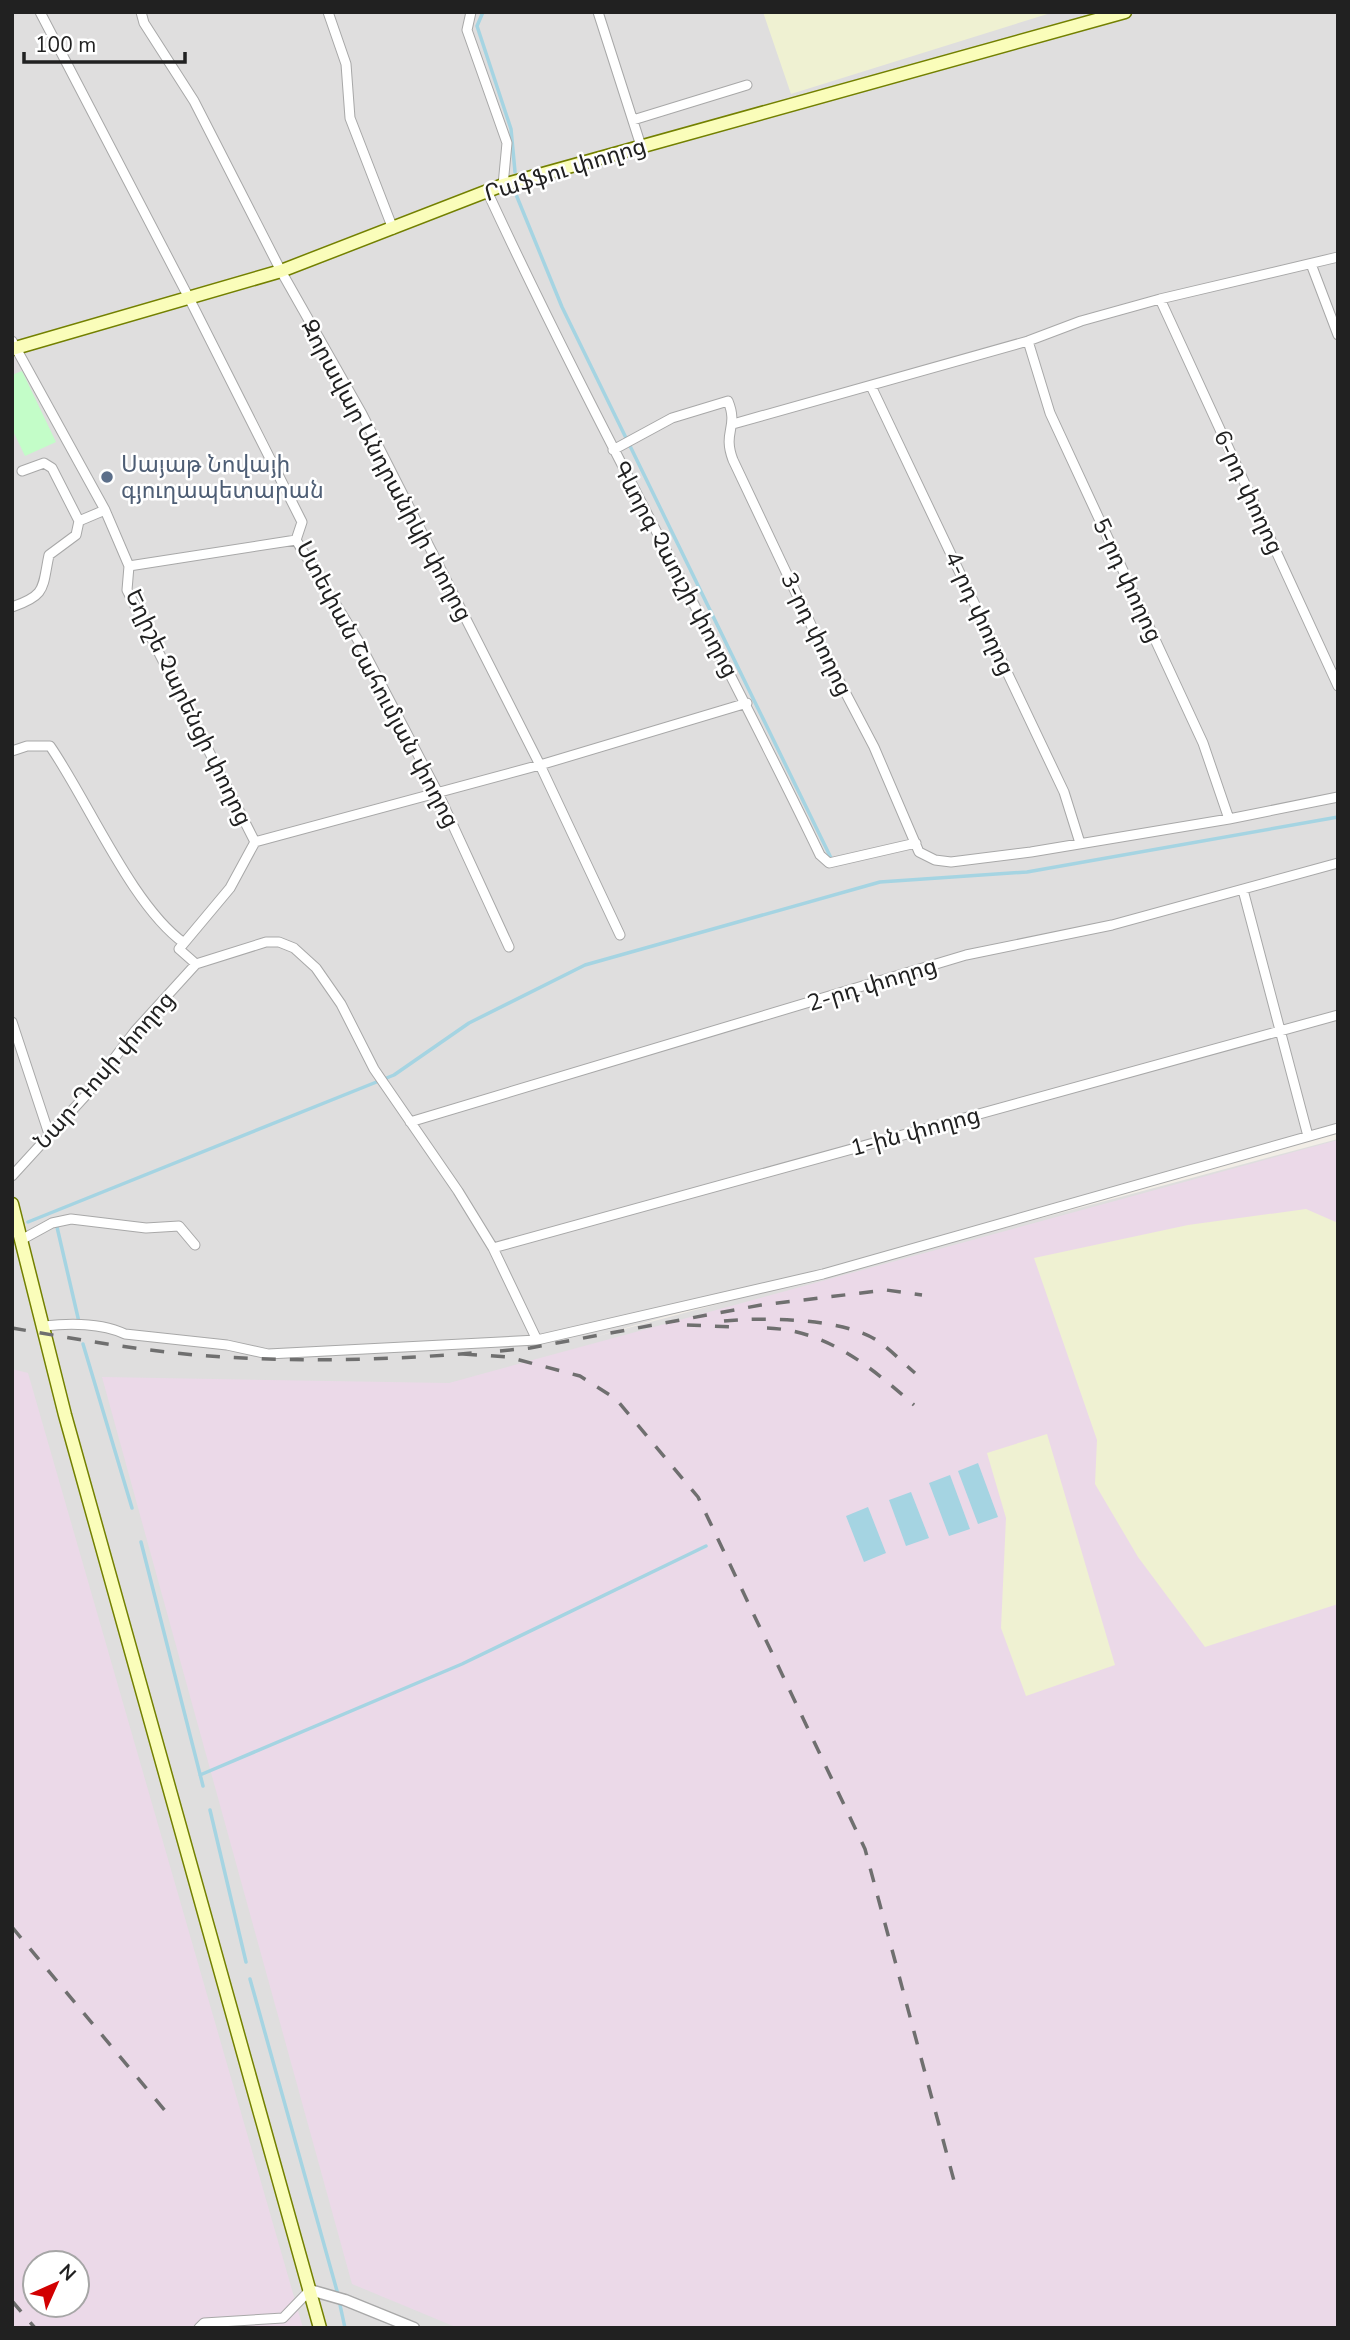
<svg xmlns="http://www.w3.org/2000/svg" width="1350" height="2340" viewBox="0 0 1350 2340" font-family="'Nunito Sans','Noto Sans Armenian',sans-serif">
	<rect width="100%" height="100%" fill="#f2eee7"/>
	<path fill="#dfdede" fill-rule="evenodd" d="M12 12H1338V1124L594 1337 1338 1139V2328H12ZM35 2263H77V2305H35Z"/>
	<path fill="#ebd9e8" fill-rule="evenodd" d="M1338 1140V2328H458L352 2284 102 1377 449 1383Z
		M12 1369 28 1373 303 2328H12ZM35 2263H77V2305H35Z"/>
	<path fill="#eff1d2" d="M763 12H1054L791 94Z
		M1306 1209 1338 1223V1604L1205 1647 1138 1557 1095 1484 1097 1440 1034 1258 1188 1225Z
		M1047 1434 1115 1665 1026 1696 1001 1628 1006 1518 987 1453Z"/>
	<path fill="#c3fdc8" d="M22 371 56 442 25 456 12 429V375Z"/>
	<path fill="#a5d4e2" d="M978 1463 998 1517 978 1524 958 1471Z
		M950 1475 970 1529 949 1536 929 1483Z
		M911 1492 929 1538 906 1546 889 1500Z
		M868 1507 886 1553 864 1562 846 1516Z"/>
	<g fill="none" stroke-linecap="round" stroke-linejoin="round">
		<path stroke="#a5d4e2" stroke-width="3.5" d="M483 12 477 26 511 129 515 172
			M515 192 562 307 627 440
			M630 446 831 858
			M28 1222 394 1075 469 1023 585 965 880 882 1027 872 1338 817
			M57 1227 79 1322
			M83 1344 132 1508
			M141 1542 203 1786
			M200 1775 462 1664 706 1546
			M210 1810 246 1962
			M250 1979 337 2291 345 2328"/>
		<g stroke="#a8a8a8" stroke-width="11">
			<path id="minor" d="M40 12 189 298 302 522 296 540 359 642 438 793 509 947
				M141 12 144 23 194 101 281 271 362 414 540 765 620 935
				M328 12 346 64 350 118 393 229
				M471 12 467 30 507 143 503 185
				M598 12 641 146
				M633 120 747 85
				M487 191C591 416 713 632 820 855L829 863 916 843
				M1311 264 1338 335
				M1160 299 1338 686
				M12 341 105 510 129 566 127 590 255 842
				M1028 341 1050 413 1203 743 1229 819
				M871 386 1064 792 1080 843
				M733 424 1028 341 1081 321 1160 299 1338 257
				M613 450 672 418 728 401C739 428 722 431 733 460L822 648 874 747 919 852 935 860 951 862 1031 852 1229 819 1338 797
				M22 471 44 463 52 468 79 521
				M129 566 296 540
				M12 607C47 595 42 588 49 555L76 535 79 521 105 510
				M12 751 27 746H50C88 801 132 906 184 943
				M255 842 540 765 747 703
				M1243 890 1308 1136
				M196 964 179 949 230 888 255 842
				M12 1022 49 1134
				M410 1122 966 955 1112 925 1338 863
				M12 1176 87 1094 135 1031 196 964 266 942H279L294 948 316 968 341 1004 374 1069 458 1191 493 1248 537 1340
				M21 1240 52 1223 71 1219 146 1228 179 1226 195 1245
				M493 1248 1338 1015
				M44 1326C69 1323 102 1323 125 1334L227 1345 268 1354 537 1340 823 1274 1338 1128
				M199 2328 204 2323 283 2318 310 2290"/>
		</g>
		<g stroke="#a8a8a8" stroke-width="13">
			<path id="tertiary" d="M310 2290 345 2300 414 2328"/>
		</g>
		<g stroke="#738000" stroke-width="15">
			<path id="secondary" d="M12 349 281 271 503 185 1125 12
				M12 1204 65 1415 320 2328"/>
		</g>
		<use href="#minor" stroke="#fff" stroke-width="9"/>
		<use href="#tertiary" stroke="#fff" stroke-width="10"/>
		<use href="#secondary" stroke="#fafdba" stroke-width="12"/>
		<path stroke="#6f6f6f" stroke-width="3.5" stroke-dasharray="14 14" stroke-linecap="butt" d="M724 1321C764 1317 844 1318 878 1341 891 1350 903 1363 915 1373
			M687 1325 736 1327
			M12 1328C82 1340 152 1353 223 1357 304 1362 390 1360 472 1353
			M767 1328C827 1330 871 1367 914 1405
			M500 1351 530 1348 761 1305 886 1290 922 1295
			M463 1354 508 1357 580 1376 616 1399 698 1497 865 1849 957 2192
			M12 1927 167 2113
			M12 2301 35 2328"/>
	</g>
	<circle fill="#5c6f8a" stroke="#fff" stroke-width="2.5" cx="107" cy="477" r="7"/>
	<g text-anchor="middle" stroke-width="5" stroke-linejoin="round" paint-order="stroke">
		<g font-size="23" fill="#212121" stroke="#fff">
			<text transform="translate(565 169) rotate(-17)" y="8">Րաֆֆու փողոց</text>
			<text transform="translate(387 470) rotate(62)" y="8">Զորավար Անդրանիկի փողոց</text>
			<text transform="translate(1249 492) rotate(65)" y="8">6-րդ փողոց</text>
			<text transform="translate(676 569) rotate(62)" y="8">Գևորգ Չաուշի փողոց</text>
			<text transform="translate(1128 580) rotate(65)" y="8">5-րդ փողոց</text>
			<text transform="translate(980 613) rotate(65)" y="8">4-րդ փողոց</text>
			<text transform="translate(817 634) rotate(64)" y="8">3-րդ փողոց</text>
			<text transform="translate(378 684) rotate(62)" y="8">Ստեփան Շահումյան փողոց</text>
			<text transform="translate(189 707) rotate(64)" y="8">Եղիշե Չարենցի փողոց</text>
			<text transform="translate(872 984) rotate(-17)" y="8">2-րդ փողոց</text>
			<text transform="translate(104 1070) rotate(-49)" y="8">Նար-Դոսի փողոց</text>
			<text transform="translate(915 1131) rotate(-15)" y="8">1-ին փողոց</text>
		</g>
		<g font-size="23" fill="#4e5e75" stroke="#fff" text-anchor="start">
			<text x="121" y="472">Սայաթ Նովայի<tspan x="121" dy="26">գյուղապետարան</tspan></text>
		</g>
	</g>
	<rect width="1350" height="2340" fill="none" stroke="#212121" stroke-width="28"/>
	<g transform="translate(56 2284) rotate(45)"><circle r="33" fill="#ffffff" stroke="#a6a6a6" stroke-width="2"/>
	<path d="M0-5L12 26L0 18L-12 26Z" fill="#d20001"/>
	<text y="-10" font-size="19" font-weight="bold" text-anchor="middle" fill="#212121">N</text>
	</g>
	<path d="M24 52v10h161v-10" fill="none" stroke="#212121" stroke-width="3.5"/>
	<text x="35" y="52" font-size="21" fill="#212121" stroke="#ffffff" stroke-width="5" paint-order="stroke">100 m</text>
</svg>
